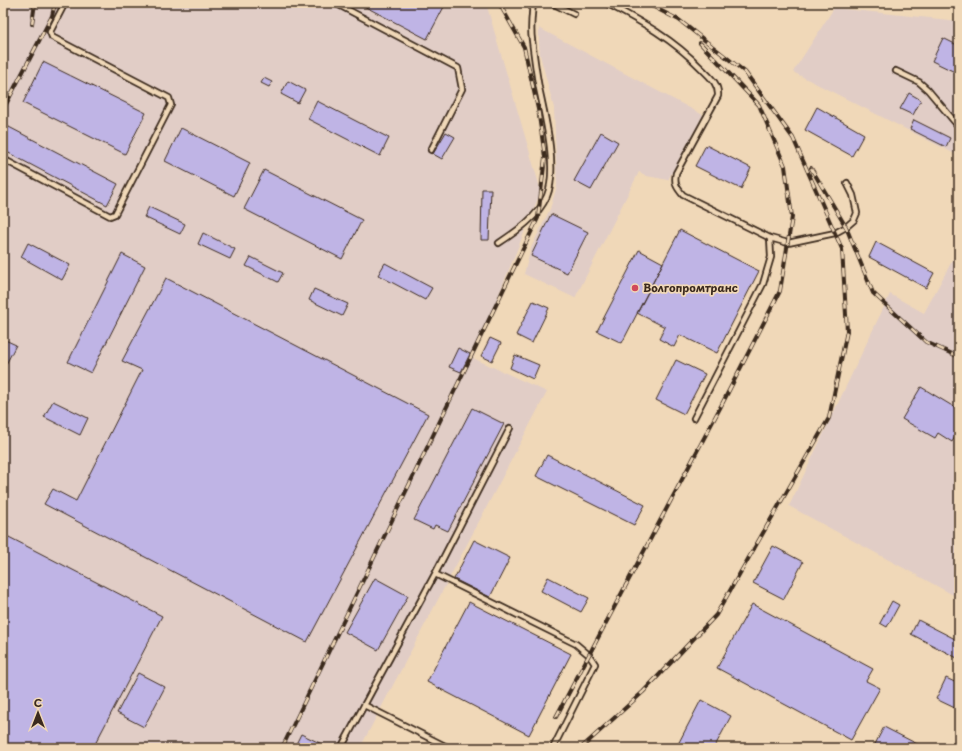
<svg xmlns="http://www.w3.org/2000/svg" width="962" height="751" viewBox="0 0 962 751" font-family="'Playpen Sans',sans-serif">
	<rect width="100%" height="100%" fill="#f0d8b8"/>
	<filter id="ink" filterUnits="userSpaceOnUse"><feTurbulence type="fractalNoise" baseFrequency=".025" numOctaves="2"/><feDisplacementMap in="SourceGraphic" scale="8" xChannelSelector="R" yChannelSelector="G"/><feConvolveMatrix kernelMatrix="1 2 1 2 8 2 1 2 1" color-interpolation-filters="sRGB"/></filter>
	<g filter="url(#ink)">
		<path fill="#e1cdc6" d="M3 3H486L541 191 473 358 547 392 360 748H3Z
			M834 8 959 21V156L793 72Z
			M539 28 703 115 668 180 647 176 639 172 575 298 524 274 531 248 550 209 557 186 554 108 540 55 539 43Z
			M959 248V598L789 506 890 294 924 313Z"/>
		<path fill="#bfb4e5" stroke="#3b2a1e" d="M358 3H446L427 39Z
			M943 38 959 46V74L932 61Z
			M43 62 146 113 125 154 23 103Z
			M264 78 272 82 269 87 261 83Z
			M288 81 305 90 298 103 281 94Z
			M909 93 921 100 913 115 900 109Z
			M317 101 389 138 380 156 308 119Z
			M817 107 864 134 852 156 805 130Z
			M914 120 950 138 946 147 910 129Z
			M7 126 118 184 107 205 3 150V134Z
			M181 128 250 163 234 196 165 161Z
			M446 132 455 137 442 159 433 154Z
			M601 132 618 142 591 190 574 181Z
			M706 145 751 168 741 189 695 166Z
			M264 170 362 220 342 259 244 209Z
			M482 189H491L489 240H481Z
			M149 207 185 224 180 234 144 217Z
			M551 214 588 232 567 273 531 256Z
			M680 230 759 271 717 353 680 335 674 347 659 339 665 327 637 313Z
			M203 233 235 249 230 259 198 244Z
			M876 242 934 273 926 288 869 257Z
			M28 243 70 265 62 280 21 257Z
			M639 250 663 263 622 343 597 331Z
			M122 254 145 266 91 373 68 362Z
			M251 257 283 273 278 282 246 266Z
			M385 263 432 288 425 300 378 275Z
			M166 278 428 414 307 642 44 504 53 489 76 501 142 370 122 361Z
			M314 289 348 304 342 316 309 300Z
			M533 301 549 308 532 343 516 335Z
			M490 338 501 343 492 361 481 356Z
			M3 339 16 345 3 370Z
			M458 348 470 354 461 372 449 367Z
			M515 355 539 365 533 379 510 368Z
			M676 360 705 374 684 414 656 400Z
			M921 387 959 410V430L952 442 938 433 935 438 902 419Z
			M53 401 88 418 80 435 44 417Z
			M472 408 504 424 448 531 435 525 433 529 414 520Z
			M547 455 645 505 634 525 536 476Z
			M3 534 162 616 93 748H3Z
			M474 540 510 558 490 597 454 579Z
			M773 546 803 562 784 599 753 583Z
			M548 577 589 598 581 612 541 591Z
			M375 578 408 596 378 650 345 632Z
			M892 601 899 605 887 627 880 623Z
			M469 602 571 654 529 735 427 682Z
			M752 604 873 669 866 681 880 688 851 740 717 668Z
			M918 620 959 641V659L911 634Z
			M138 673 165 687 144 727 117 713Z
			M946 678 959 684V710L936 699Z
			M701 700 731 716 714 748H676Z
			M884 727 925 748H873Z
			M301 734 330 748H294Z"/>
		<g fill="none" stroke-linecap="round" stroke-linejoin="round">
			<g stroke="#3b2a1e" stroke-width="8">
				<path id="service" d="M335 3 458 68 462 89 431 150
					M552 3 574 14
					M606 3C642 22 673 39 702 69 710 77 719 84 718 96L676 173C674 183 676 187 683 195L770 238 788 243 835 233 846 227 854 220 857 213 853 195 847 183
					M896 71 919 82 928 90 959 127
					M3 159 110 216 115 214 171 105 169 98 52 37 50 32 65 3
					M499 243C517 231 538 217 547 196 558 169 545 116 539 88 536 72 534 56 532 40 530 28 532 15 533 3
					M694 418 763 284 771 257 770 238
					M435 574 576 644 589 655 595 664 553 748
					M364 705 449 748
					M341 748 435 574 510 428"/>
			</g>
			<use href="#service" stroke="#f0d8b8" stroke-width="4.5"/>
			<g stroke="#3b2a1e" stroke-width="4">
				<path id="rail" d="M32 24 35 3
					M3 110 52 16 55 3
					M811 168 846 227 873 293 926 342 959 357
					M556 717 721 406 780 291 792 217 785 166 759 105 700 43
					M282 748 538 218 545 157 538 109 524 47 499 3
					M581 748 643 692 716 615 829 418 847 331 842 249 793 138 745 72 679 20 646 3"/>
			</g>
			<use href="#rail" stroke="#f0d8b8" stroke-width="2.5" stroke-dasharray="8" stroke-linecap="butt"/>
		</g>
	</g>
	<circle fill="#d1495b" stroke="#f0d8b8" stroke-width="1.5" cx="635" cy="288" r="4"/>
	<g text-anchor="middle" stroke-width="3.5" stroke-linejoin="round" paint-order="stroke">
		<g font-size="11" font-weight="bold" fill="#3b2a1e" stroke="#f0d8b8" text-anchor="start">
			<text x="643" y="292">Волгопромтранс</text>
		</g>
	</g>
	<rect width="962" height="751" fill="none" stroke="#f0d8b8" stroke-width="16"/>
	<rect x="8" y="8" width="946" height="735" fill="none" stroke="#3b2a1e" stroke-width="1.5" filter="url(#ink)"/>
	<g transform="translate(38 713)" stroke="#f0d8b8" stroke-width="3" paint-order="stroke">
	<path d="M0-3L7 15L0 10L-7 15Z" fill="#3b2a1e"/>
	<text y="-6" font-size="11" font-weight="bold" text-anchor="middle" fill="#3b2a1e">С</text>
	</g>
</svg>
